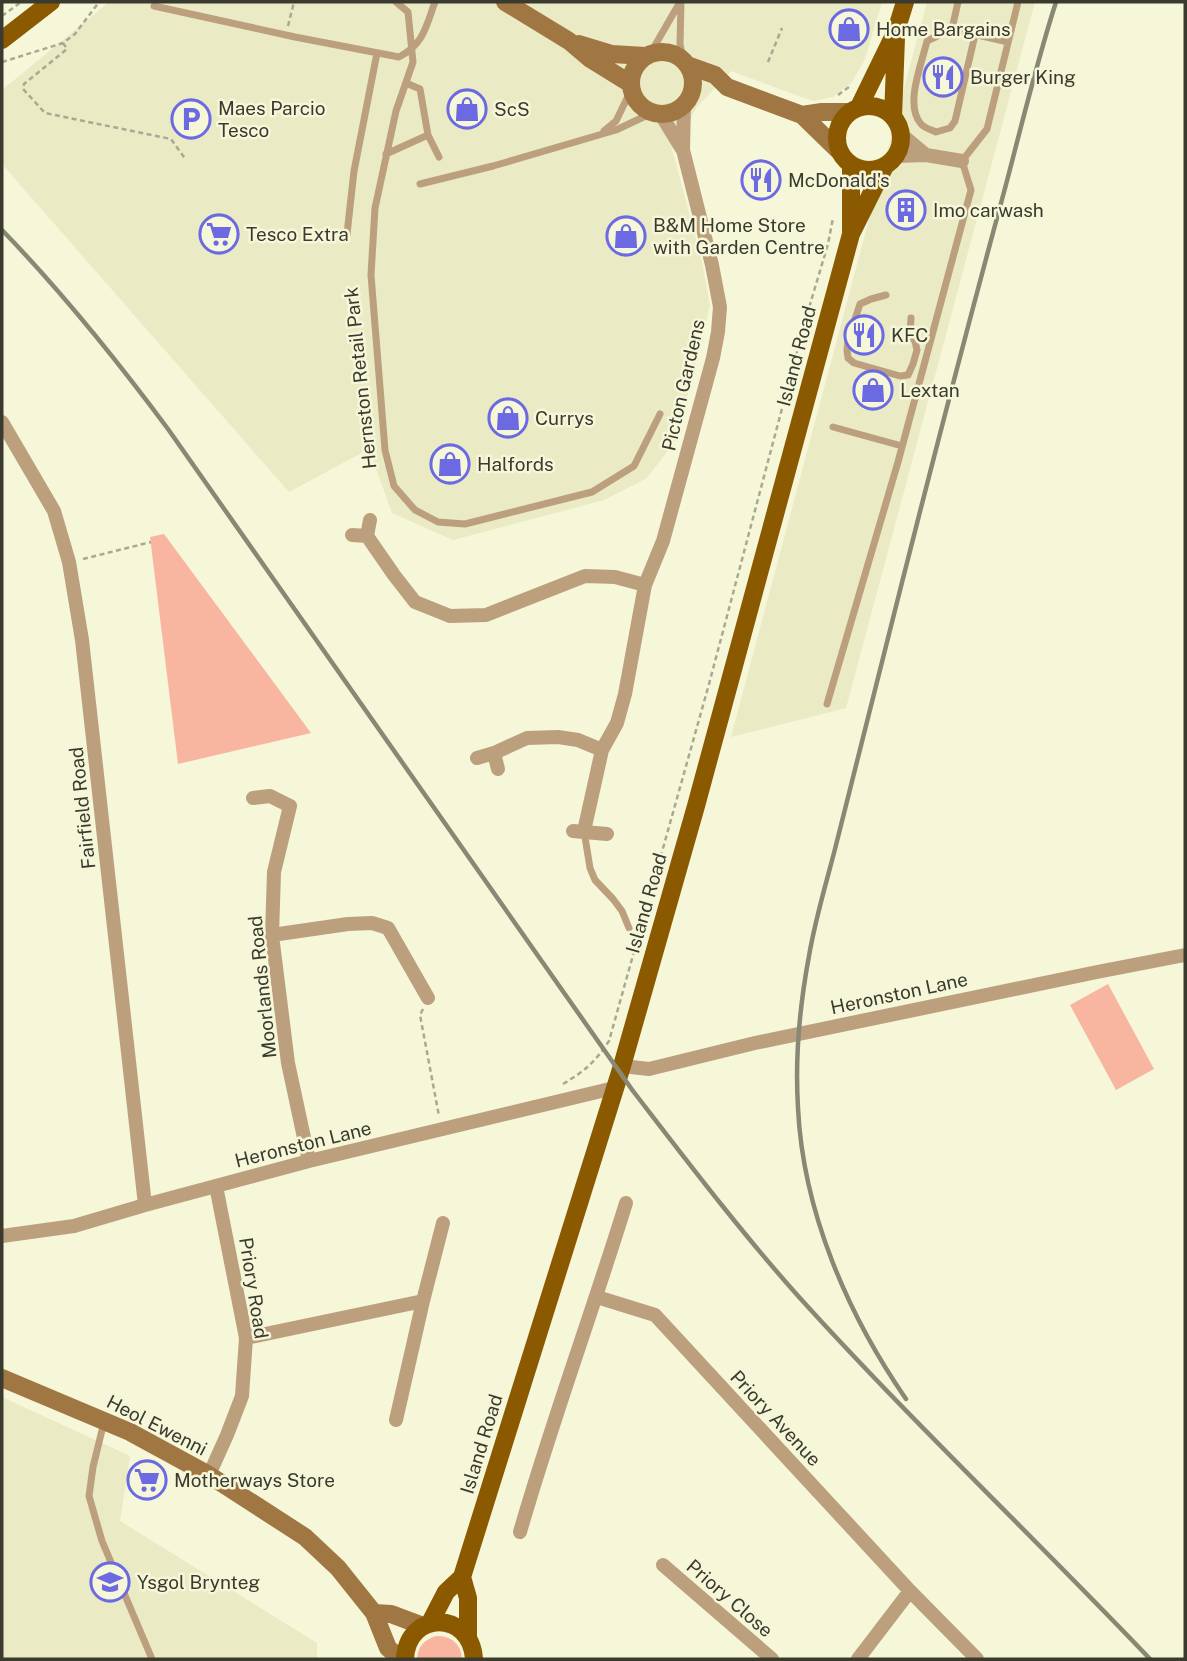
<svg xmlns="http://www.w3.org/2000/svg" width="1187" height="1661" viewBox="0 0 1187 1661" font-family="'Public Sans',sans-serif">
	<rect width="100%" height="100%" fill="#f6f6d8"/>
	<path fill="#eaeac5" d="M109 2H882L865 59 852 82 833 97 814 101 804 98 731 71 697 107 672 149 702 262 710 306 676 440 647 478 604 500 453 540 392 513 369 449 289 492 2 164V90Z
		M927 2H1035L846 708 731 737Z
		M2 1397 130 1456 120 1521 317 1643V1659H2Z"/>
	<path fill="#f8b6a1" d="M164 534 311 733 178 764 150 537Z
		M1108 984 1154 1069 1116 1090 1070 1005Z
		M436 1636C452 1636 461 1644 462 1659H417C418 1646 424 1640 436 1636Z"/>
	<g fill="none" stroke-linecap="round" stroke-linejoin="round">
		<path stroke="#a9a993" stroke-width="2.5" stroke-dasharray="5 3.5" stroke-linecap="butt" d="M2 16 21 2
			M288 26 294 2
			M63 43 67 49 24 84 23 89 45 113 171 139 186 160
			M2 62 63 43 75 34 99 2
			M768 62 782 28
			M838 95 849 87
			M83 559 151 542
			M423 1009 420 1015 439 1116
			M563 1084C585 1071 595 1062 609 1041L709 684 806 318 828 244 833 218"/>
		<path stroke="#bca07e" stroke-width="7" d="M396 2 408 12 413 62 396 111 375 208 371 275 385 450 394 486 415 510 438 522 465 524 592 492 634 466 660 414
			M681 2 680 44 683 60
			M958 2 952 29 1008 42
			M154 6 295 37 399 57C424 44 426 26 435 2
			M952 29 927 41C922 63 904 105 921 124 924 128 932 130 936 132L950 128 955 121 975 35
			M650 54 680 2
			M406 83 420 89 428 135 439 157
			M604 131 616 121 632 88
			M386 154 428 135
			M420 184 493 166 616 130 654 112
			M347 234 354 171 377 53
			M852 328 860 304 871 299 886 295
			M848 341 847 350 848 358 854 363 900 376 908 375 913 364 917 350 915 341 910 335 911 318
			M833 427 902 446
			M827 704 898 462 971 190 962 161 987 129 1018 2
			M584 831 590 868 595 880 613 899 622 911 629 928
			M104 1422 93 1467 89 1496 102 1541 152 1659"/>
		<path stroke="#bca07e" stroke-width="14" d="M660 113 682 149
			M901 134 926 155
			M896 156 926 155 962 161
			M2 422 54 511 69 562 82 640 145 1205
			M352 535 367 536 394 575 415 602 450 616 486 615 585 576 615 577 645 585
			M367 536 370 520
			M494 753 498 769
			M477 758 494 753 527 738 558 737 578 740 602 750
			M253 798 270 796 290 806 274 872 272 935 288 1063 309 1161
			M573 831 607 834
			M584 831 602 750 617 723 625 694 645 585 663 541 713 358 718 332 720 307 712 265 683 150 684 105
			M272 935 348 924 372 923 388 928 428 998
			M622 1066 649 1069 755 1043 1097 972 1185 955
			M2 1236 74 1226 145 1205 309 1161 614 1088
			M597 1297 655 1315 910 1591 977 1659
			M246 1338 423 1301
			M396 1420 423 1301 443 1223
			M209 1475 227 1435 242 1396 246 1338 216 1186
			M520 1532C552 1421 592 1313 626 1203
			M663 1565 772 1659
			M858 1659 910 1591"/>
		<path stroke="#a07742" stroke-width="18" d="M505 2 569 41 589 58 631 84
			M579 44 612 54 645 56
			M631 83a31 31 0 1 1 62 0a31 31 0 1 1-62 0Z
			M687 65 715 75 727 87 802 115 840 152
			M802 115 822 112H849
			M2 1378 130 1432 209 1475 305 1537 338 1568 374 1613 388 1648 401 1659
			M374 1613 391 1614 423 1626"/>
		<path stroke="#8b5900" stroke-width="18" d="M2 40 51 2
			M837 138a32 32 0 1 1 64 0a32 32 0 1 1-64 0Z
			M859 107 896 31 905 2
			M893 117 896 38
			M851 231V165
			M462 1577 468 1598V1636
			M430 1623 446 1592 462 1577 622 1066 696 806 851 234 885 166
			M405 1659C407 1610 471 1610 474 1659"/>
		<path stroke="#888875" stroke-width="4.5" d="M2 230C62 292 116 359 168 429L633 1091C687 1161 740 1231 799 1297 912 1422 1034 1537 1150 1659
			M906 1399C848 1315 803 1212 798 1108 795 1059 800 1004 809 956 815 920 826 884 835 849 851 786 867 722 883 658 922 502 962 347 1004 192 1021 128 1036 64 1056 2"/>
	</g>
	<defs>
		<g id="shop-ring" transform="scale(2.0125)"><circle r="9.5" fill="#f6f6d8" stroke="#6b6ae3" stroke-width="1.5"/><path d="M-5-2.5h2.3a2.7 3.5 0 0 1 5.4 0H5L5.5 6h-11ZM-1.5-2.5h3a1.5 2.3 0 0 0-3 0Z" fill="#6b6ae3"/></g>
		<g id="restaurant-ring" transform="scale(2.0125)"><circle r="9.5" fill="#f6f6d8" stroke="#6b6ae3" stroke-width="1.5"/><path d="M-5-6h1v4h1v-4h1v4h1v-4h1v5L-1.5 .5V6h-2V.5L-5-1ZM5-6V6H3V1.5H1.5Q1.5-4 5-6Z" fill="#6b6ae3"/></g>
		<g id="parking-ring" transform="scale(2.0125)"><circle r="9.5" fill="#f6f6d8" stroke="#6b6ae3" stroke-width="1.5"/><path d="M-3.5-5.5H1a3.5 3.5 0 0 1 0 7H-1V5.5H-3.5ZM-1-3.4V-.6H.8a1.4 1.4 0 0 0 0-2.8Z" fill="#6b6ae3"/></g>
		<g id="building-ring" transform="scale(2.0125)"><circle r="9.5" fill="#f6f6d8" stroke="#6b6ae3" stroke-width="1.5"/><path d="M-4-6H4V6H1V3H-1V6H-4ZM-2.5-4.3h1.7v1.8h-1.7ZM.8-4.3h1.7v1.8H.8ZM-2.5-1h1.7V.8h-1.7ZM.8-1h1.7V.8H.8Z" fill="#6b6ae3"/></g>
		<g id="supermarket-ring" transform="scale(2.0125)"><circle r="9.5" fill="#f6f6d8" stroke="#6b6ae3" stroke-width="1.5"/><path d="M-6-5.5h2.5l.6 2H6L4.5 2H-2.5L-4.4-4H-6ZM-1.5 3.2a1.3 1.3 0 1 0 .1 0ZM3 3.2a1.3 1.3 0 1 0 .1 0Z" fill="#6b6ae3"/></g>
		<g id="school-ring" transform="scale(2.0125)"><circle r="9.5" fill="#f6f6d8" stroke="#6b6ae3" stroke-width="1.5"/><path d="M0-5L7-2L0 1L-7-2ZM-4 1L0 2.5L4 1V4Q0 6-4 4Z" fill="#6b6ae3"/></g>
	</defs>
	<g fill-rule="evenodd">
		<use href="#shop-ring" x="849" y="29"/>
		<use href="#restaurant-ring" x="943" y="77"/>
		<use href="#shop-ring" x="467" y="109"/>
		<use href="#parking-ring" x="191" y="119"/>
		<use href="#restaurant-ring" x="761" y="180"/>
		<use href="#building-ring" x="906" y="210"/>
		<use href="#supermarket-ring" x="219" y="234"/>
		<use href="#shop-ring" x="626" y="236"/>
		<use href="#restaurant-ring" x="864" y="335"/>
		<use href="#shop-ring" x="873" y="390"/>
		<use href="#shop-ring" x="508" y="418"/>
		<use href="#shop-ring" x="450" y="464"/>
		<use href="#supermarket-ring" x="147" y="1480"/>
		<use href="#school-ring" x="110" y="1582"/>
	</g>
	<g text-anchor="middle" stroke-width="5" stroke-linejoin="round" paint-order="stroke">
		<g font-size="19" fill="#3a3a2f" stroke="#f6f6d8" text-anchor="start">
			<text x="876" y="36">Home Bargains</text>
			<text x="970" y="84">Burger King</text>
			<text x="218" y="115">Maes Parcio<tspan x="218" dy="22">Tesco</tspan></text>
			<text x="494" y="116">ScS</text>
			<text x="788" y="187">McDonald's</text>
			<text x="933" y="217">Imo carwash</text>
			<text x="653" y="232">B&amp;M Home Store<tspan x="653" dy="22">with Garden Centre</tspan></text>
			<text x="246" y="241">Tesco Extra</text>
			<text x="891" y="342">KFC</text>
			<text x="900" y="397">Lextan</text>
			<text x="535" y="425">Currys</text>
			<text x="477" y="471">Halfords</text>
			<text x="174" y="1487">Motherways Store</text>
			<text x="137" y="1589">Ysgol Brynteg</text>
		</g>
		<g font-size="19" fill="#3a3a2f" stroke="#f6f6d8">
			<text transform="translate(796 356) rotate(-75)" y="7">Island Road</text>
			<text transform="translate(360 378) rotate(-96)" y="7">Hernston Retail Park</text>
			<text transform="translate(683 385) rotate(-77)" y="7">Picton Gardens</text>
			<text transform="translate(82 808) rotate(-96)" y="7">Fairfield Road</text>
			<text transform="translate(646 903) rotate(-74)" y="7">Island Road</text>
			<text transform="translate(262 987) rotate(-96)" y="7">Moorlands Road</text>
			<text transform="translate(899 993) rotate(-12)" y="7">Heronston Lane</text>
			<text transform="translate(303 1144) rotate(-14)" y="7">Heronston Lane</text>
			<text transform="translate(254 1288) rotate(81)" y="7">Priory Road</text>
			<text transform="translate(776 1418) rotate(47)" y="7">Priory Avenue</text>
			<text transform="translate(157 1425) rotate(27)" y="7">Heol Ewenni</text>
			<text transform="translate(481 1444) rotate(-73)" y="7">Island Road</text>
			<text transform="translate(730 1598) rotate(41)" y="7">Priory Close</text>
		</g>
	</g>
	<rect width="1187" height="1661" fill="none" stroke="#3a3a2f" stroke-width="7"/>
</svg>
